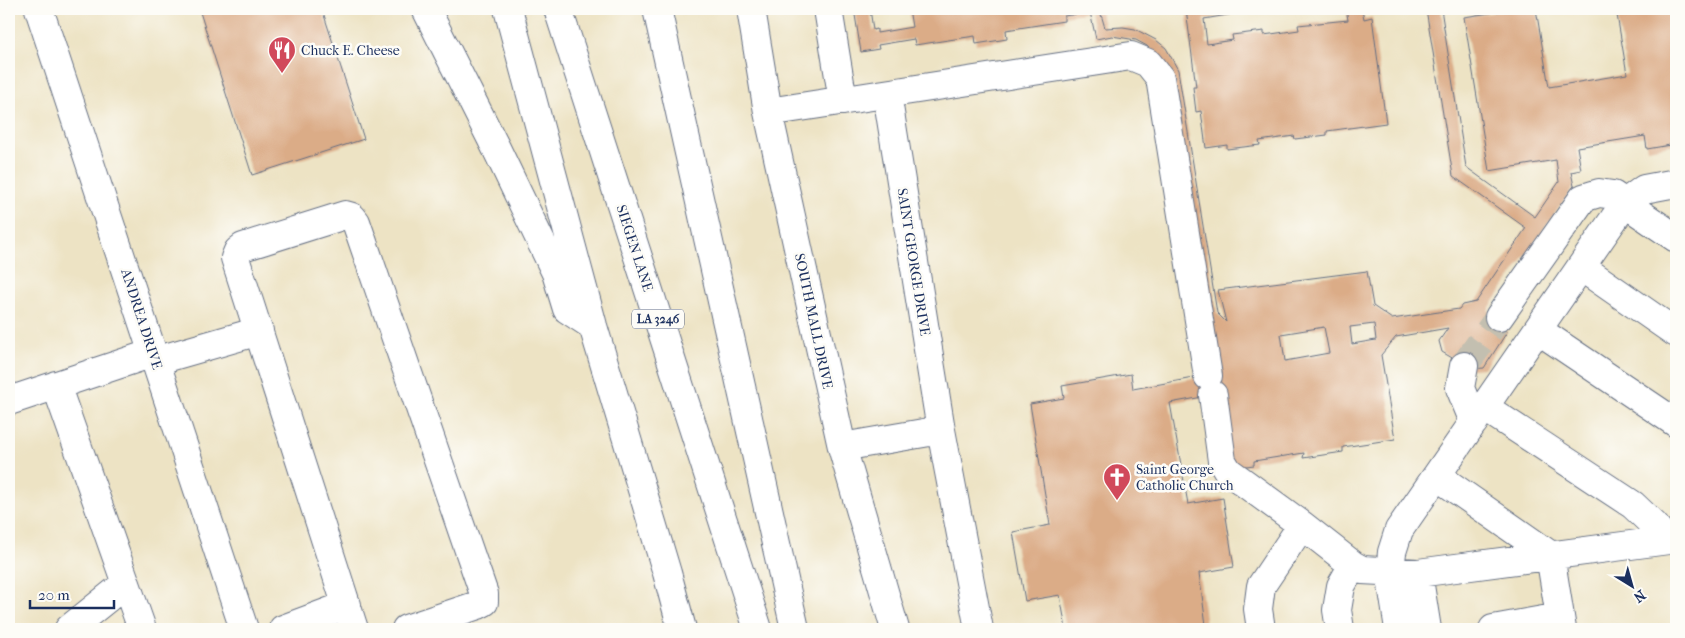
<svg xmlns="http://www.w3.org/2000/svg" width="1685" height="638" viewBox="0 0 1685 638" font-family="'IM FELL French Canon',serif">
	<rect width="100%" height="100%" fill="#fdfcf7"/>
	<filter id="ink" filterUnits="userSpaceOnUse"><feTurbulence type="fractalNoise" baseFrequency=".02" numOctaves="2"/><feDisplacementMap in="SourceGraphic" scale="10" xChannelSelector="R" yChannelSelector="G"/><feConvolveMatrix kernelMatrix="1 2 1 2 8 2 1 2 1" color-interpolation-filters="sRGB"/></filter>
	<filter id="wash" filterUnits="userSpaceOnUse"><feTurbulence type="fractalNoise" baseFrequency=".0096" numOctaves="4" result="noise"/><feDisplacementMap in="SourceGraphic" scale="20" xChannelSelector="R" yChannelSelector="G"/><feGaussianBlur stdDeviation="1.12" result="paint"/><feColorMatrix in="noise" values="0 0 0 0 0 0 0 0 0 0 0 0 0 0 0 0 0 1.4 0 .05"/><feComposite in="paint" operator="in"/></filter>
	<g filter="url(#wash)">
		<rect width="100%" height="100%" fill="#ede3c4"/>
		<g id="blocks">
			<path fill="#dbac87" fill-rule="evenodd" d="M199 9H322L364 139 252 175Z
				M854 9H870L873 30 877 29V33L912 27 909 9H1106L1100 11 1105 28 1123 27 1135 29 1156 40 1166 48 1178 70 1217 313 1226 322 1218 290 1367 271 1373 306 1392 319 1459 309 1462 305 1476 302 1526 228 1453 176 1426 9H1441L1466 167 1535 217 1559 182 1556 160 1489 171 1464 17 1516 9H1536L1549 87 1627 74 1616 9H1676V144L1647 149 1645 136 1577 147 1581 170 1571 172 1574 186 1488 310 1504 322 1507 332 1484 368 1471 369 1442 352 1439 341 1448 328 1396 337 1381 355 1395 439 1343 447V452L1303 458 1304 453 1254 461V465L1231 468 1219 394 1170 403 1188 504 1223 498 1234 567 1199 573 1206 625 1181 629H1066L1060 595 1025 601 1013 532 1050 525 1030 404 1064 398 1062 386 1131 374 1133 389 1215 374 1159 58 1147 46 1136 40 1112 36 1096 39 1090 12 1064 16V21L1006 30 1007 39 976 44 975 36 915 45 914 39 878 45 879 49 861 52ZM1374 324 1376 340 1352 344 1350 327ZM1324 327 1329 353 1285 361 1281 334Z
				M1186 9H1263L1204 19 1207 44 1233 40 1232 35 1264 31V35L1299 30 1298 25 1348 20 1346 9H1362L1364 19 1372 17 1386 123 1327 131V135L1295 139 1294 136 1259 141 1260 145 1227 149V145L1206 148 1201 111 1196 112 1193 87H1196Z"/>
		</g>
	</g>
	<g filter="url(#ink)">
		<use href="#blocks" fill-opacity="0" stroke="#646e82" stroke-width="1"/>
		<g fill="none" stroke-linecap="round" stroke-linejoin="round">
			<path stroke="#c3bfb0" stroke-width="28" stroke-dasharray="28 14" stroke-linecap="butt" d="M1464 366 1499 317"/>
			<g stroke="#646e82" stroke-width="30">
				<path id="minor" d="M39 9 244 629
					M751 9 768 112 842 447 895 629
					M828 9 843 101
					M887 94 941 430 979 629
					M768 112 1131 56 1148 63 1160 78 1208 376
					M1581 267 1676 333
					M1499 317 1583 198 1599 193 1613 195 1676 238
					M1538 330 1676 423
					M155 361 259 331
					M1464 366 1460 388 1474 422
					M56 385 142 629
					M1213 395 1222 461 1228 471 1302 525 1353 565 1362 570 1418 573 1676 539
					M9 401 153 353
					M1484 407 1633 505 1654 525 1666 540
					M842 447 941 430
					M1437 476 1550 555 1562 629
					M1418 573 1427 629
					M69 629 125 584
					M283 629 347 605
					M354 629 235 258 238 251 243 247 345 215 352 217 356 222 484 594V602L478 605 406 629
					M1261 629 1258 609 1261 586 1302 525
					M1340 629 1337 610 1341 586 1353 565
					M1399 629 1390 572 1392 552 1399 530 1625 203 1644 189 1676 183
					M1493 629 1560 617"/>
			</g>
			<g stroke="#646e82" stroke-width="30">
				<path id="major" d="M426 9 497 150 556 273 567 309 593 326
					M508 9 593 326 667 573 682 629
					M558 9 758 629
					M657 9 795 629"/>
			</g>
			<use href="#minor" stroke="#fff" stroke-width="28"/>
			<use href="#major" stroke="#fff" stroke-width="28"/>
		</g>
	</g>
	<defs>
		<g id="restaurant-pin" transform="scale(1.4375)"><path d="M0 17L-7.5 6A9.5 9.5 0 1 1 7.5 6Z" fill="#d1495b" stroke="#fdfcf7"/><path d="M-5-6h1v4h1v-4h1v4h1v-4h1v5L-1.5 .5V6h-2V.5L-5-1ZM5-6V6H3V1.5H1.5Q1.5-4 5-6Z" fill="#fff"/></g>
		<g id="church-pin" transform="scale(1.4375)"><path d="M0 17L-7.5 6A9.5 9.5 0 1 1 7.5 6Z" fill="#d1495b" stroke="#fdfcf7"/><path d="M-1.2-6h2.4v3.5h3.3v2.4h-3.3V6h-2.4V-.1h-3.3v-2.4h3.3Z" fill="#fff"/></g>
	</defs>
	<g fill-rule="evenodd">
		<use href="#restaurant-pin" x="282" y="50"/>
		<use href="#church-pin" x="1117" y="477"/>
	</g>
	<g text-anchor="middle" stroke-width="5" stroke-linejoin="round" paint-order="stroke">
		<rect fill="#fdfcf7" stroke="#5f6c8c" stroke-width="1" x="632" y="309.5" width="52" height="19" rx="4"/>
		<g font-size="12" font-weight="bold" fill="#1b2f5e">
			<text x="658" y="323">LA 3246</text>
		</g>
		<g font-size="14" fill="#1b2f5e" stroke="#fdfcf7" text-anchor="start">
			<text x="301" y="55">Chuck E. Cheese</text>
			<text x="1136" y="474">Saint George<tspan x="1136" dy="16">Catholic Church</tspan></text>
		</g>
		<g font-size="14" fill="#1b2f5e" stroke="#fdfcf7">
			<text transform="translate(635 248) rotate(72)" y="5">SIEGEN LANE</text>
			<text transform="translate(914 262) rotate(81)" y="5">SAINT GEORGE DRIVE</text>
			<text transform="translate(142 319) rotate(72)" y="5">ANDREA DRIVE</text>
			<text transform="translate(814 321) rotate(78)" y="5">SOUTH MALL DRIVE</text>
		</g>
	</g>
	<rect width="1685" height="638" fill="none" stroke="#fdfcf7" stroke-width="30"/>
	<g transform="translate(1632 586) rotate(143)" stroke="#fdfcf7" stroke-width="4" paint-order="stroke">
	<path d="M0-4L9 19L0 12L-9 19Z" fill="#1b2f5e"/>
	<text y="-8" font-size="14" font-weight="bold" text-anchor="middle" fill="#1b2f5e">N</text>
	</g>
	<path d="M30 600v8h84v-8" fill="none" stroke="#1b2f5e" stroke-width="2.5"/>
	<text x="38" y="600" font-size="15" fill="#1b2f5e" stroke="#fdfcf7" stroke-width="4" paint-order="stroke">20 m</text>
</svg>
